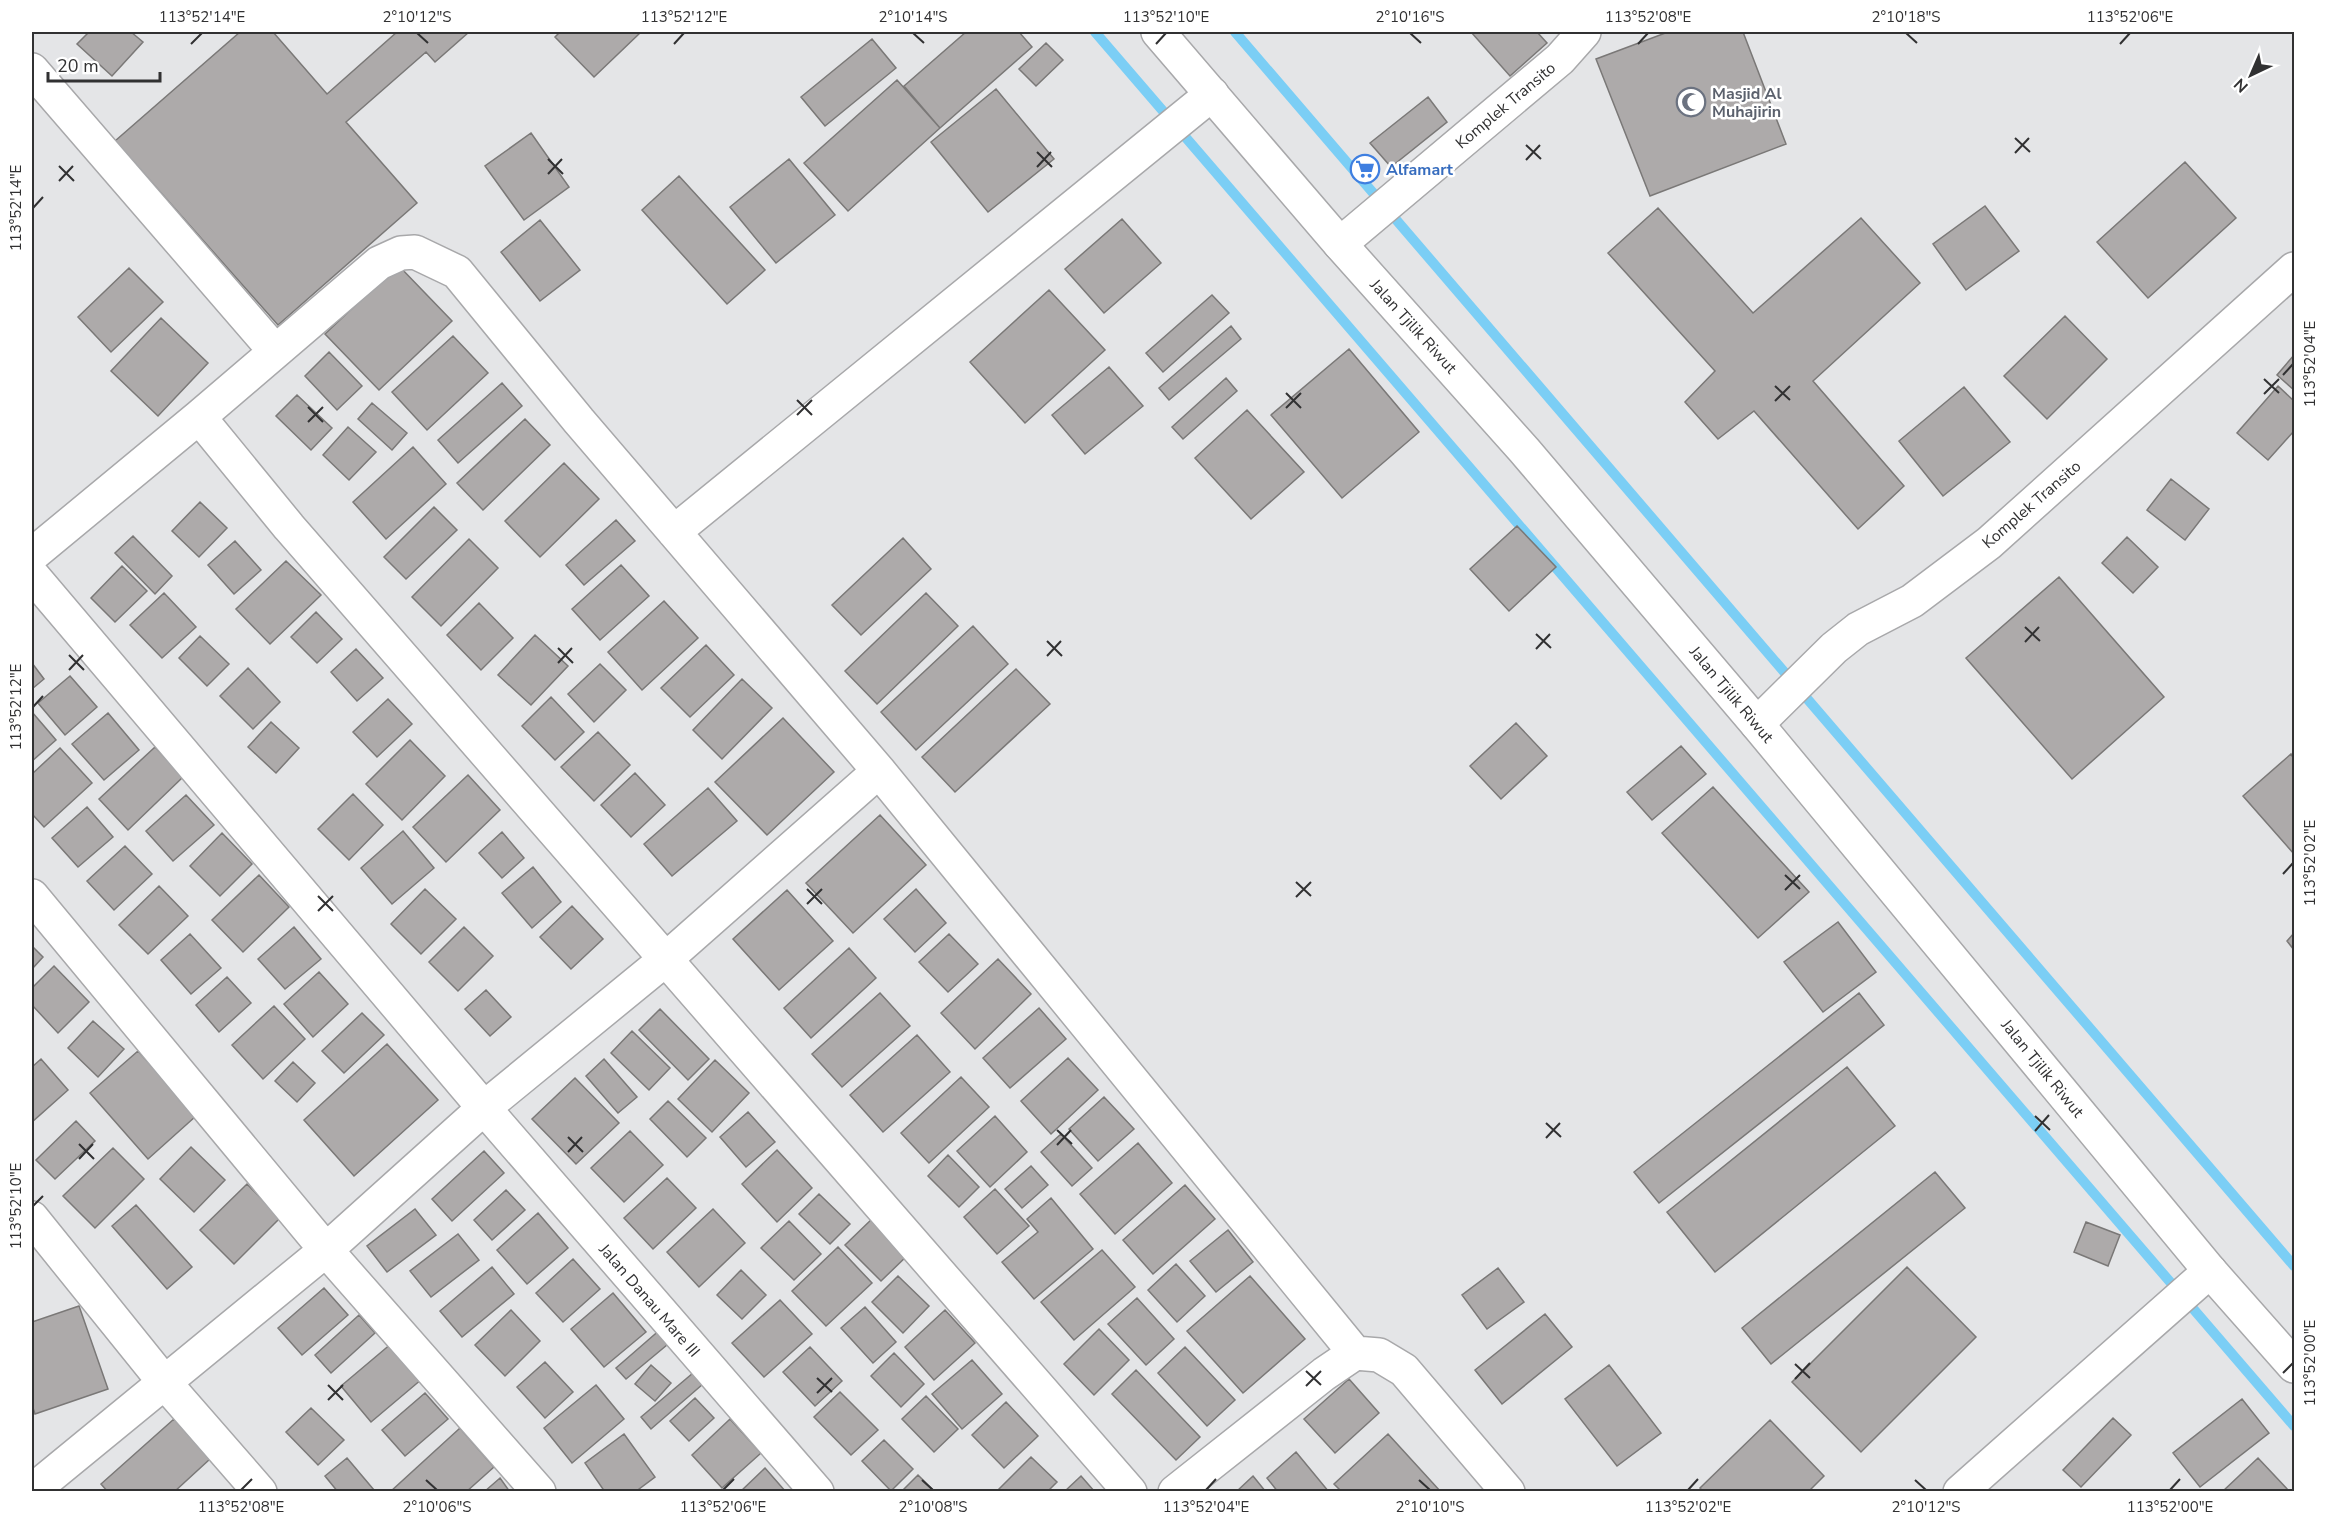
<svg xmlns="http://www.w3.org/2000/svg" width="2326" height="1523" viewBox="0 0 2326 1523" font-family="'Nunito Sans',sans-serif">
	<rect width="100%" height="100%" fill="#e4e5e7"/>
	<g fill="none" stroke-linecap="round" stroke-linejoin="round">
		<path stroke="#7bcef5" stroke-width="10" d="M1095 32 2294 1426
			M1235 32 2294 1266"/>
	</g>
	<path fill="#adaaaa" stroke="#7a7877" stroke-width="1.5" d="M89 32H131L143 42 112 76 77 44Z
		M240 32H273L327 94 397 32H469L435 62 426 52 346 122 417 203 278 325 115 141Z
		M560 32H641L594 77 555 37Z
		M966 32H1019L1032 47 940 128 904 86Z
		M1471 32H1537L1547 43 1510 76Z
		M1668 32H1743L1786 144 1650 196 1596 59Z
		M872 39 896 68 825 126 801 97Z
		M1046 43 1063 60 1036 86 1019 69Z
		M897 80 940 128 848 211 804 163Z
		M996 89 1054 159 988 212 931 142Z
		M1428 97 1447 122 1391 167 1370 143Z
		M531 133 569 187 524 220 485 166Z
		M789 159 835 215 776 263 730 207Z
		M2185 162 2236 218 2148 298 2097 242Z
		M679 176 765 270 727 304 642 210Z
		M1985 206 2019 251 1966 290 1933 244Z
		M1658 208 1753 313 1861 218 1920 283 1813 381 1904 486 1858 529 1754 411 1718 439 1685 402 1715 371 1608 253Z
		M1122 219 1161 263 1104 313 1065 269Z
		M540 220 580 270 540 301 501 252Z
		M398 265 452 321 379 390 325 334Z
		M129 268 163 302 111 352 78 317Z
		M1049 290 1105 350 1025 423 970 362Z
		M1212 295 1229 313 1163 372 1146 353Z
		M2065 316 2107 359 2047 419 2004 376Z
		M161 318 208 363 158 416 111 371Z
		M1231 326 1241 339 1169 400 1159 388Z
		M453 336 488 373 427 430 392 392Z
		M1349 349 1419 432 1342 498 1271 415Z
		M329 352 362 386 337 410 305 376Z
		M2294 355V390L2277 375Z
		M1109 367 1143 406 1085 454 1052 415Z
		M1226 378 1237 391 1183 439 1172 427Z
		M502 383 522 406 458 463 438 440Z
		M2278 386 2294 401V431L2268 460 2237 433Z
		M1964 387 2010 442 1943 496 1899 441Z
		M297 395 332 428 311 450 276 416Z
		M372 403 407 433 392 450 358 419Z
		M1247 410 1304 472 1251 519 1195 458Z
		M525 419 550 445 483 510 457 483Z
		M348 427 376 452 349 480 323 455Z
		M413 447 446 484 386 539 353 502Z
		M564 463 599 499 540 557 505 521Z
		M2171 479 2209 509 2185 540 2147 510Z
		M200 502 227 528 199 557 172 531Z
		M434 507 457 530 406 579 384 557Z
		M616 520 635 541 584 585 566 565Z
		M1517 526 1556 567 1509 611 1470 569Z
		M133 536 172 576 155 594 115 553Z
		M2127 537 2158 567 2133 593 2102 563Z
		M903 538 931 569 861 635 832 605Z
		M469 539 498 568 441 626 412 597Z
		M235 541 261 570 234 594 208 565Z
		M286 561 321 595 270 644 236 609Z
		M621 565 649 596 600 640 572 609Z
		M122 566 147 591 115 622 91 598Z
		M2059 577 2164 697 2072 779 1966 658Z
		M164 593 196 627 162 658 130 625Z
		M926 593 958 626 877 704 845 671Z
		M664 601 698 638 642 690 608 652Z
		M479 603 513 638 481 670 447 635Z
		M316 612 342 639 317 663 291 637Z
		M973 626 1008 664 916 750 881 712Z
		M535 635 568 666 531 705 498 675Z
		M200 636 229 664 207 686 179 658Z
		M706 645 734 675 690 717 661 688Z
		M356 649 383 678 357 701 331 672Z
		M32 663 44 679 32 689Z
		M600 664 626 690 594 722 568 694Z
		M248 668 280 702 253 729 220 696Z
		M1016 669 1050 704 955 792 922 757Z
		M70 676 97 707 65 735 38 703Z
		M742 679 772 708 722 759 693 730Z
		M551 697 584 732 555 760 522 726Z
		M388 699 412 724 377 757 353 732Z
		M32 712 56 740 32 761Z
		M108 713 139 750 104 780 72 744Z
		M783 718 834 772 767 835 715 782Z
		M271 722 299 748 276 773 248 747Z
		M1516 723 1547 756 1501 799 1470 766Z
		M598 732 630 765 594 801 561 767Z
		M410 740 445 776 402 820 366 784Z
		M1681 746 1706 774 1652 820 1627 792Z
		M155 747 183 777 128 830 99 799Z
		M60 748 92 783 44 827 32 814V774Z
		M2291 754 2294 759V854L2243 796Z
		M635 773 665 805 631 837 601 805Z
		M468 775 500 810 446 862 413 827Z
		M1713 787 1809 892 1758 938 1662 833Z
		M708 788 737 821 672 876 644 844Z
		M353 794 383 825 349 860 318 829Z
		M186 795 214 825 173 861 146 831Z
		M87 807 113 837 78 867 52 838Z
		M880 815 926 865 853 933 806 883Z
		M403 831 434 868 392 904 361 868Z
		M502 832 524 858 502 878 479 853Z
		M222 833 252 864 220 896 190 866Z
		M125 846 152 874 114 910 87 881Z
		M533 867 561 902 532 928 502 893Z
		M259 875 289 907 243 952 212 920Z
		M159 886 188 916 148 954 119 925Z
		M425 889 456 919 421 954 391 924Z
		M916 889 946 923 915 952 884 919Z
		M787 890 833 941 779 990 733 939Z
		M572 906 603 939 571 969 540 937Z
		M1838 922 1876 972 1823 1012 1784 962Z
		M294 927 321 959 285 989 258 959Z
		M464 927 493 956 458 991 429 962Z
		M2294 933V950L2287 941Z
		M190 934 221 968 191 994 161 960Z
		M949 934 978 964 948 992 919 962Z
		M32 946 43 957 32 969Z
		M849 948 876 978 811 1038 784 1008Z
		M998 959 1031 994 975 1049 941 1013Z
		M54 966 89 1002 58 1033 32 1005V988Z
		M319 972 348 1004 313 1037 284 1004Z
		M227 977 251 1003 219 1032 196 1005Z
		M486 990 511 1017 490 1036 465 1009Z
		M880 993 910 1026 842 1087 812 1054Z
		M1859 993 1884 1025 1659 1203 1634 1172Z
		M274 1006 305 1039 263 1079 232 1045Z
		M1039 1008 1066 1039 1010 1088 983 1058Z
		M660 1009 709 1059 688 1080 639 1030Z
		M362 1013 384 1035 344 1073 322 1051Z
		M93 1021 124 1049 98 1077 68 1048Z
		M632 1031 670 1068 649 1090 611 1053Z
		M917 1035 950 1072 883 1132 850 1095Z
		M387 1044 438 1100 354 1176 304 1120Z
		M138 1051 196 1116 148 1159 90 1093Z
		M1068 1058 1098 1090 1051 1134 1021 1101Z
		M41 1059 68 1090 32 1122V1067Z
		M604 1059 637 1097 618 1113 586 1076Z
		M715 1060 749 1093 712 1132 678 1099Z
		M293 1062 315 1083 297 1102 275 1081Z
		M1847 1067 1895 1126 1715 1272 1667 1212Z
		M961 1077 989 1107 929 1163 901 1133Z
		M575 1078 619 1123 576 1164 532 1119Z
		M1104 1097 1134 1129 1098 1161 1069 1129Z
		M668 1101 706 1138 687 1157 650 1119Z
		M748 1112 775 1142 746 1167 720 1137Z
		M995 1116 1027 1152 990 1187 957 1151Z
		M76 1121 95 1141 55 1179 36 1160Z
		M630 1131 663 1165 624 1202 591 1168Z
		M1061 1134 1092 1168 1072 1186 1041 1152Z
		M1138 1143 1172 1183 1115 1234 1080 1194Z
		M191 1147 225 1180 194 1212 160 1179Z
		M113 1148 144 1179 95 1228 63 1196Z
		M777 1150 812 1188 777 1222 742 1184Z
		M484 1151 504 1173 452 1221 432 1199Z
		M948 1155 979 1187 959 1207 928 1176Z
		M1031 1166 1048 1185 1022 1208 1005 1189Z
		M1935 1172 1965 1208 1771 1364 1742 1328Z
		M667 1178 696 1208 653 1249 624 1218Z
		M247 1184 280 1218 234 1264 200 1230Z
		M1185 1185 1215 1219 1153 1274 1123 1240Z
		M995 1189 1029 1226 997 1254 964 1217Z
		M506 1190 525 1210 492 1240 474 1220Z
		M819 1194 850 1224 830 1244 799 1214Z
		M1051 1198 1093 1249 1034 1299 1002 1262 1038 1232 1027 1219Z
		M136 1205 192 1267 167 1289 112 1226Z
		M415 1209 436 1235 387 1272 367 1246Z
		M713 1209 745 1243 699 1287 667 1252Z
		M538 1213 568 1248 527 1284 497 1250Z
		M875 1216 911 1252 881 1281 845 1245Z
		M789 1221 821 1254 794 1280 761 1248Z
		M2086 1222 2120 1235 2108 1266 2074 1252Z
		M1228 1230 1253 1262 1216 1292 1190 1261Z
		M458 1234 479 1260 431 1297 410 1271Z
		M838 1247 872 1283 826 1326 792 1291Z
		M1102 1250 1135 1287 1074 1340 1041 1302Z
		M573 1259 600 1289 563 1322 536 1293Z
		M1176 1264 1205 1296 1177 1322 1148 1290Z
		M492 1267 514 1294 462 1337 440 1311Z
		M1907 1267 1976 1337 1861 1452 1792 1382Z
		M1498 1268 1524 1302 1487 1329 1462 1295Z
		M741 1270 766 1295 742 1319 717 1295Z
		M898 1276 929 1306 903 1333 872 1302Z
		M1250 1276 1305 1339 1243 1393 1187 1331Z
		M324 1288 348 1315 302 1355 278 1328Z
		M613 1293 646 1332 604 1367 571 1329Z
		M1137 1298 1174 1339 1146 1365 1108 1324Z
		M780 1300 812 1334 764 1377 732 1343Z
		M79 1306 108 1389 35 1414 32 1405V1322Z
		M865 1307 896 1342 873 1363 841 1328Z
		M511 1310 540 1341 505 1376 475 1345Z
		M945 1310 975 1343 934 1380 905 1347Z
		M1545 1314 1572 1347 1502 1404 1475 1370Z
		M359 1315 375 1333 331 1373 315 1355Z
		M662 1328 673 1340 626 1379 616 1368Z
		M1099 1329 1129 1360 1094 1395 1064 1364Z
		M392 1343 422 1379 371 1422 341 1386Z
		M810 1347 842 1381 815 1406 783 1372Z
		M1185 1347 1235 1400 1207 1426 1158 1373Z
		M894 1353 924 1384 901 1407 871 1376Z
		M972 1360 1002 1394 962 1429 932 1394Z
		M545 1362 573 1392 545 1418 517 1387Z
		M651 1365 671 1383 655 1401 635 1384Z
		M1609 1365 1661 1433 1617 1466 1565 1399Z
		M1136 1370 1200 1437 1176 1460 1112 1394Z
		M693 1373 703 1384 651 1429 641 1417Z
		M1349 1379 1379 1413 1335 1453 1304 1419Z
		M596 1385 624 1419 572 1463 544 1428Z
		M840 1392 878 1430 851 1455 814 1417Z
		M425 1393 448 1419 405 1456 382 1430Z
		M926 1396 958 1429 934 1452 902 1419Z
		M695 1398 714 1418 689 1441 670 1421Z
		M2242 1399 2269 1433 2200 1487 2173 1453Z
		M1006 1402 1038 1436 1004 1468 972 1435Z
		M311 1408 344 1440 318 1465 286 1432Z
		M2113 1418 2131 1435 2081 1487 2063 1470Z
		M174 1419 210 1459 174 1492H108L101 1484Z
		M730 1419 761 1453 722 1488 692 1455Z
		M1770 1420 1824 1476 1808 1492H1704L1700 1488Z
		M460 1428 494 1467 466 1492H390Z
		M624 1434 655 1477 635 1492H605L585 1463Z
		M1388 1434 1441 1492H1342L1334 1484Z
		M884 1440 913 1469 891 1491 862 1461Z
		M1296 1452 1329 1492H1278L1267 1478Z
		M1031 1457 1057 1482 1047 1492H996Z
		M347 1458 374 1490 372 1492H338L325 1476Z
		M2258 1458 2290 1492H2222Z
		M765 1468 786 1492H740Z
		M918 1475 935 1492H901Z
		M1081 1476 1095 1492H1064Z
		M1253 1476 1266 1492H1236Z
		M500 1478 510 1492H484Z"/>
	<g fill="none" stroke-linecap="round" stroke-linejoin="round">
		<g stroke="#a8a8aa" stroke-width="36">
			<path id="minor" d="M32 70 275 351
				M1340 244 1560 59 1584 32
				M199 417 289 527 1130 1492
				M674 532 1212 94
				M32 555 199 417 379 263 401 253 415 252 457 272 579 421 879 771 1355 1353
				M32 575 484 1108 817 1492
				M1757 724 1834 648 1858 629 1912 601 1989 543 2294 269
				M32 896 326 1250 539 1492
				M32 1218 165 1383 260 1492
				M43 1482 326 1250 484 1108 666 959 879 771
				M1175 1492 1324 1374 1355 1353 1379 1355 1404 1370 1508 1492
				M1960 1492 2210 1271"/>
		</g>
		<g stroke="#a8a8aa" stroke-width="36">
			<path id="trunk" d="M1158 32 1340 244 1524 450 1757 724 2210 1271 2294 1366"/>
		</g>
		<use href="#minor" stroke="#fff" stroke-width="33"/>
		<use href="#trunk" stroke="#fff" stroke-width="33"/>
	</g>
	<path fill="none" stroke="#313132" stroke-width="2" d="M417 33 428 43M913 33 924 43M1410 33 1421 43M1906 33 1917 43M191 44 202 33M674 44 684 33M1156 44 1166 33M1638 44 1648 33M2120 44 2130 33M2015 138 2030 152M1526 145 1541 159M1037 152 1052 167M2015 153 2029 138M548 159 563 174M1526 160 1540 145M59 166 74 181M1037 167 1051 152M548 174 562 159M59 181 73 166M33 208 43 197M2283 375 2293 364M2264 379 2279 393M1775 386 1790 400M1286 393 1301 408M2264 394 2279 379M797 400 812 415M1775 401 1790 386M308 407 323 422M1286 408 1301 393M797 415 812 400M308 422 323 407M2025 627 2040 641M1536 634 1551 648M1047 641 1062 656M2025 642 2039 627M558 648 573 663M1536 649 1550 634M69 655 84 670M1047 656 1061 641M558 663 572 648M69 670 83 655M33 707 43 696M2283 874 2293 863M1785 875 1800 889M1296 882 1311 896M807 889 822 904M1785 890 1800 875M318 896 333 911M1296 897 1311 882M807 904 822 889M318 911 333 896M2035 1116 2050 1130M1546 1123 1561 1137M1057 1130 1072 1144M2035 1131 2049 1115M568 1137 583 1152M1546 1138 1560 1123M79 1144 94 1159M1057 1145 1071 1130M568 1152 582 1137M79 1159 93 1144M33 1206 43 1196M1795 1364 1810 1378M1306 1371 1321 1385M2283 1373 2293 1363M817 1378 832 1392M1795 1379 1810 1363M328 1385 343 1400M1306 1386 1321 1371M817 1393 832 1378M328 1400 343 1385M426 1480 437 1490M922 1480 933 1490M1419 1480 1430 1490M1915 1480 1926 1490M241 1490 252 1479M723 1490 734 1479M1206 1490 1216 1479M1688 1490 1698 1479M2170 1490 2180 1479"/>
	<defs>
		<g id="mosque-ring" transform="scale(1.5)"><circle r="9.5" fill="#fff" stroke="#6b7280" stroke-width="1.5"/><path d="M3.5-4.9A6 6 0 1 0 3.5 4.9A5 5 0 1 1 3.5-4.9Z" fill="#6b7280"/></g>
		<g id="supermarket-ring" transform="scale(1.5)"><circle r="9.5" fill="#fff" stroke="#3f7fe0" stroke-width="1.5"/><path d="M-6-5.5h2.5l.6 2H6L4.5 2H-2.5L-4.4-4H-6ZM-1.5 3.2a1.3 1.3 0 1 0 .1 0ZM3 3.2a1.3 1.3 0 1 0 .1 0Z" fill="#3f7fe0"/></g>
	</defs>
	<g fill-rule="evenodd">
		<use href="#mosque-ring" x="1691" y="102"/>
		<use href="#supermarket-ring" x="1365" y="169"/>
	</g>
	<g text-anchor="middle" stroke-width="5" stroke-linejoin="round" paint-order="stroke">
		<g font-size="16" font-weight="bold" fill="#5b616d" stroke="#fff" text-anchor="start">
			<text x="1712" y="99">Masjid Al<tspan x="1712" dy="18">Muhajirin</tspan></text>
		</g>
		<g font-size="16" fill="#313132" stroke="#fff">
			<text transform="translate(1505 105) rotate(-40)" y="6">Komplek Transito</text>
			<text transform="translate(1414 326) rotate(48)" y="6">Jalan Tjilik Riwut</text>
			<text transform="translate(2031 504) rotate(-41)" y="6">Komplek Transito</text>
			<text transform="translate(1732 694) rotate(50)" y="6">Jalan Tjilik Riwut</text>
			<text transform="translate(2043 1068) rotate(51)" y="6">Jalan Tjilik Riwut</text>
			<text transform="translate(650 1300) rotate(49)" y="6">Jalan Danau Mare III</text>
		</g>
		<g font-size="16" font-weight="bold" fill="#366cbe" stroke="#fff" text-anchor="start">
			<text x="1386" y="175">Alfamart</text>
		</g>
	</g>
	<rect width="2326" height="1523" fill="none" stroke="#ffffff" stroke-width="66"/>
	<g transform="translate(2251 75) rotate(224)" stroke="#ffffff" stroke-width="4.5" paint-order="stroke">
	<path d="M0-4.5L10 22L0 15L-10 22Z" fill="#313132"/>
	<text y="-9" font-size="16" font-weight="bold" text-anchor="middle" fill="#313132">N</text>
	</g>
	<path d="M48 72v9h112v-9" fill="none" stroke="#313132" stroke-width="3"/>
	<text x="57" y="72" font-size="18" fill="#313132" stroke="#ffffff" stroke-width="4.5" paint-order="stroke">20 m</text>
	<rect x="33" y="33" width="2260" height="1457" fill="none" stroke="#313132" stroke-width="2"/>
	<g font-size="15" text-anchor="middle" fill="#313132">
		<text x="202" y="22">113°52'14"E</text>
		<text x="417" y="22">2°10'12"S</text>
		<text x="684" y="22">113°52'12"E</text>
		<text x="913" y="22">2°10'14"S</text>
		<text x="1166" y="22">113°52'10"E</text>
		<text x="1410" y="22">2°10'16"S</text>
		<text x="1648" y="22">113°52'08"E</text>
		<text x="1906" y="22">2°10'18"S</text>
		<text x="2130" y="22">113°52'06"E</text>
		<text transform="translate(16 208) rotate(-90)" y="5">113°52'14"E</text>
		<text transform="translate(2310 364) rotate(-90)" y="5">113°52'04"E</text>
		<text transform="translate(16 707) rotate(-90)" y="5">113°52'12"E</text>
		<text transform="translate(2310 863) rotate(-90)" y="5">113°52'02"E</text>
		<text transform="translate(16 1206) rotate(-90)" y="5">113°52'10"E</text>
		<text transform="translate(2310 1363) rotate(-90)" y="5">113°52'00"E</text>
		<text x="241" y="1512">113°52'08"E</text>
		<text x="437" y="1512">2°10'06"S</text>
		<text x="723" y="1512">113°52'06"E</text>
		<text x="933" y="1512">2°10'08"S</text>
		<text x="1206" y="1512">113°52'04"E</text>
		<text x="1430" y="1512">2°10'10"S</text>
		<text x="1688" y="1512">113°52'02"E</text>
		<text x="1926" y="1512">2°10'12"S</text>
		<text x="2170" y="1512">113°52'00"E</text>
	</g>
</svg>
